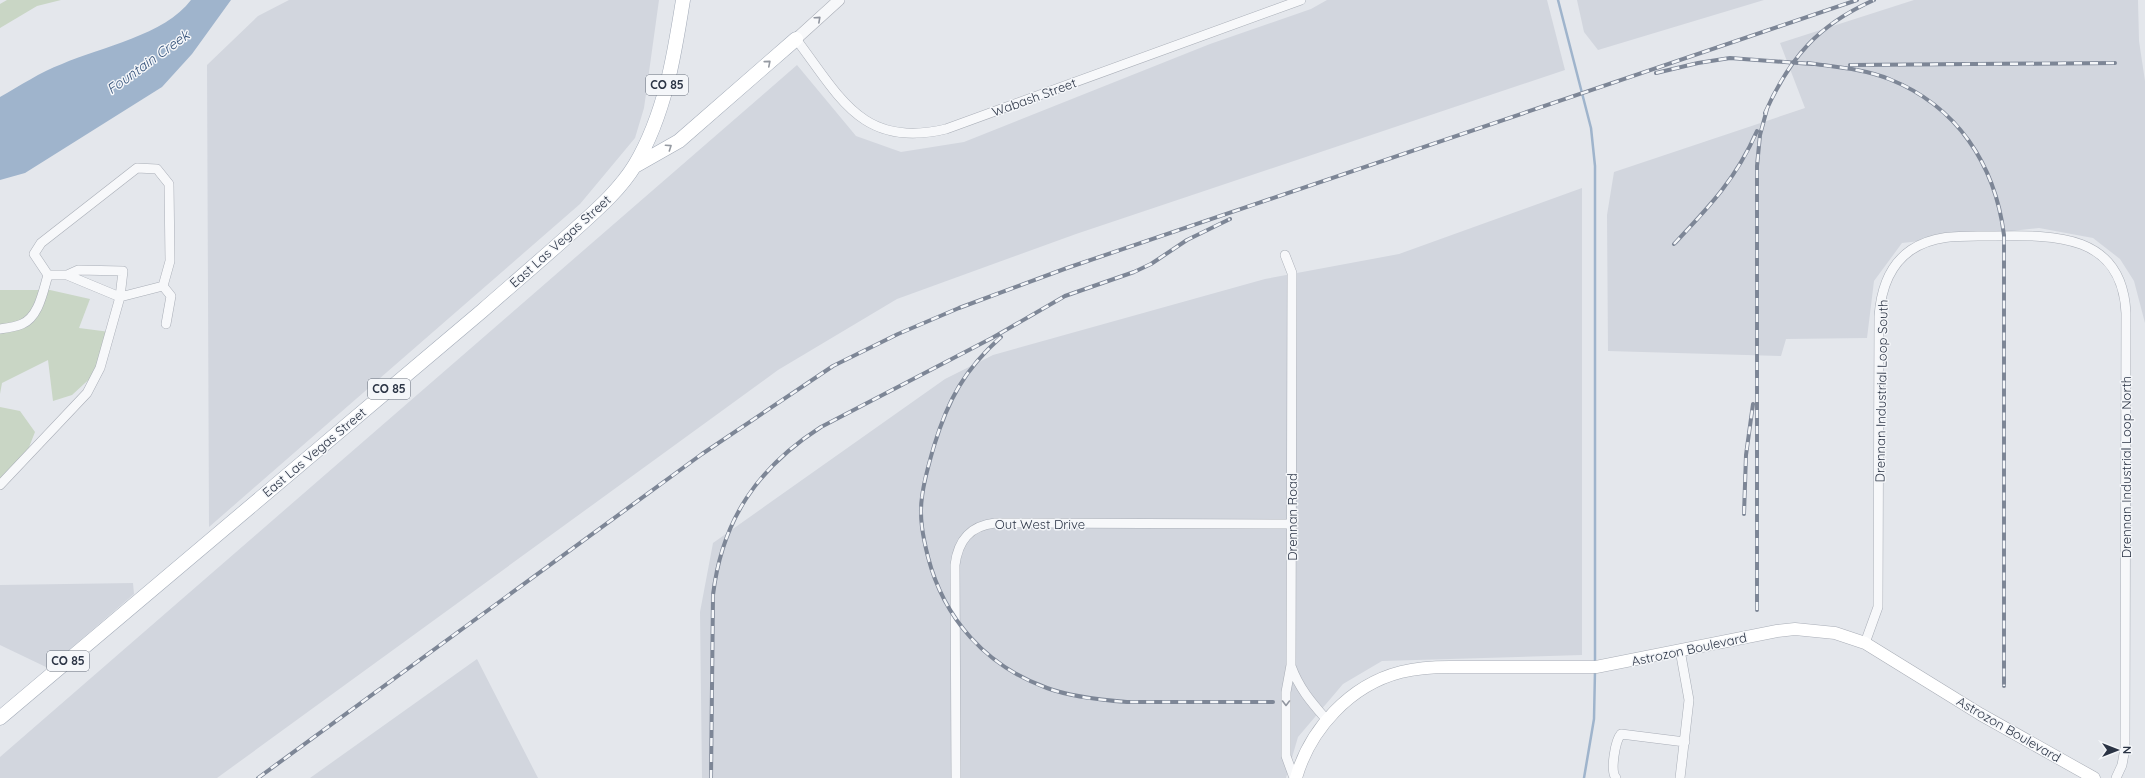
<svg xmlns="http://www.w3.org/2000/svg" width="2145" height="778" viewBox="0 0 2145 778" font-family="Quicksand,sans-serif">
	<rect width="100%" height="100%" fill="#e4e7ec"/>
	<path fill="#d2d6de" d="M289 0H659L644 108 635 138 580 204 209 527 207 65 258 16Z
		M1327 0H1547L1565 70 1076 234 897 299 778 370 217 778H0V757L797 65 856 136 901 152 964 142 1210 44 1311 9Z
		M1577 0H1764L1598 50 1584 32Z
		M1914 0H2138L2139 41 2145 81V323L2134 281 2120 259 2093 238 2039 228 1902 243 1874 281 1867 338 1786 339 1781 356 1608 351 1607 215 1614 172 1805 108 1780 43Z
		M1582 188V655L1382 661 1343 684 1298 737 1286 778H702L700 612 713 543 945 379 993 355 1265 279 1399 254Z
		M133 583 134 594 48 668 0 645V585Z
		M477 659 538 778H310Z"/>
	<path fill="#c9d6c5" d="M7 0H61L37 6 0 28V4Z
		M0 290H50L90 299 79 328 110 332 97 372 72 395 53 401 48 360 2 383 0 394Z
		M0 407 20 411 35 432 24 460 0 485Z"/>
	<path fill="#9fb4cc" d="M191 0H231L192 54 162 87 25 173 0 180V97C20 86 40 72 62 64 101 47 165 35 191 0Z"/>
	<g fill="none" stroke-linecap="round" stroke-linejoin="round">
		<path stroke="#9fb4cc" stroke-width="2.5" d="M1558 0 1591 128 1595 166V664
			M1584 778 1594 719 1595 671"/>
		<g stroke="#a9aeb7" stroke-width="10">
			<path id="minor" d="M796 39C840 97 862 149 946 129L1301 0
				M137 168 157 169 169 184 170 261 163 286 120 297 67 275H48L34 254 41 243Z
				M1285 255 1292 273 1291 665 1286 692V756L1294 778
				M163 286 171 296 166 324
				M0 329C7 328 15 327 22 324 39 317 43 291 48 275
				M0 485 87 393 100 368 120 297 123 271 78 270 67 275
				M1865 643 1878 607 1879 316C1881 290 1889 265 1911 250 1935 234 1963 236 1991 236 2052 235 2122 232 2126 313L2125 748 2122 765 2116 778
				M1291 666C1299 688 1311 702 1326 719
				M956 778 955 565C958 541 969 526 995 523L1292 524
				M1616 778C1610 771 1615 741 1621 734L1685 742
				M1680 778 1689 700 1680 650"/>
		</g>
		<g stroke="#a9aeb7" stroke-width="12">
			<path id="tertiary" d="M796 39 839 0"/>
		</g>
		<g stroke="#a9aeb7" stroke-width="13">
			<path id="secondary" d="M1296 778C1310 729 1350 685 1401 672 1417 668 1433 667 1450 667H1596L1777 631 1795 629 1835 633 1865 643 1980 714 2094 778"/>
		</g>
		<g stroke="#a3abb8" stroke-width="15">
			<path id="primary" d="M635 166 679 141 796 39
				M0 718 482 311C515 282 548 254 580 225 600 207 621 188 635 165 665 114 674 57 683 0"/>
		</g>
		<use href="#minor" stroke="#f7f8fa" stroke-width="9"/>
		<use href="#tertiary" stroke="#f7f8fa" stroke-width="11"/>
		<use href="#secondary" stroke="#fff" stroke-width="12"/>
		<use href="#primary" stroke="#fff" stroke-width="14"/>
		<g stroke="#7d8696" stroke-width="4">
			<path id="rail" d="M1808 63C1835 67 1864 69 1889 79 1957 106 1995 164 2004 235V686
				M1850 65 2115 63
				M1656 73 1698 63 1730 58 1812 64
				M1765 113C1790 57 1818 25 1874 0
				M1674 244C1709 207 1736 179 1757 131
				M1001 337C964 370 948 400 934 446 929 463 924 480 922 497 919 517 923 537 928 557 944 619 986 666 1047 688 1071 697 1102 700 1127 702H1273
				M1744 514 1746 455 1753 404
				M1757 610V166L1760 135 1767 109
				M258 778 702 454 833 366 898 334 959 308 1067 268 1857 0
				M711 778 713 595C722 520 757 468 821 427L992 338 1065 296 1134 272 1151 264 1187 240 1230 219"/>
		</g>
		<use href="#rail" stroke="#f4f6f9" stroke-width="2.5" stroke-dasharray="8" stroke-linecap="butt"/>
	</g>
	<defs><path id="oneway-chevron" d="M-2-3.5L2.5 0L-2 3.5" fill="none" stroke-width="1.6" stroke-linecap="round" stroke-linejoin="round"/></defs>
	<g stroke="#9196a0">
		<use href="#oneway-chevron" transform="translate(818 19) rotate(-42)"/>
		<use href="#oneway-chevron" transform="translate(1286 703) rotate(90)"/>
	</g>
	<g stroke="#959aa2">
		<use href="#oneway-chevron" transform="translate(768 63) rotate(-41)"/>
		<use href="#oneway-chevron" transform="translate(669 147) rotate(-34)"/>
	</g>
	<g text-anchor="middle" stroke-width="3" stroke-linejoin="round" paint-order="stroke">
		<g fill="#f4f6f9" stroke="#676e7b" stroke-width="1">
			<rect x="646" y="75" width="42" height="20" rx="3"/>
			<rect x="368" y="379" width="42" height="20" rx="3"/>
			<rect x="47" y="651" width="42" height="20" rx="3"/>
		</g>
		<g font-size="12" font-weight="bold" fill="#2b3445">
			<text x="667" y="89">CO 85</text>
			<text x="389" y="393">CO 85</text>
			<text x="68" y="665">CO 85</text>
		</g>
		<g font-size="13" fill="#2b3445" stroke="#f4f6f9">
			<text transform="translate(1034 97) rotate(-20)" y="5">Wabash Street</text>
			<text transform="translate(560 241) rotate(-42)" y="5">East Las Vegas Street</text>
			<text transform="translate(1881 391) rotate(-89)" y="5">Drennan Industrial Loop South</text>
			<text transform="translate(314 452) rotate(-40)" y="5">East Las Vegas Street</text>
			<text transform="translate(2126 467) rotate(-90)" y="5">Drennan Industrial Loop North</text>
			<text transform="translate(1292 517) rotate(-90)" y="5">Drennan Road</text>
			<text x="1040" y="529">Out West Drive</text>
			<text transform="translate(1689 649) rotate(-12)" y="5">Astrozon Boulevard</text>
			<text transform="translate(2009 729) rotate(30)" y="5">Astrozon Boulevard</text>
		</g>
		<g font-size="14" font-style="italic" fill="#34527a" stroke="#f4f6f9">
			<text transform="translate(148 62) rotate(-36)" y="5">Fountain Creek</text>
		</g>
	</g>
	<g transform="translate(2117 750) rotate(90)" stroke="#f4f6f9" stroke-width="3" paint-order="stroke">
	<path d="M0-3L7 15L0 10L-7 15Z" fill="#2b3445"/>
	<text y="-6" font-size="11" font-weight="bold" text-anchor="middle" fill="#2b3445">N</text>
	</g>
</svg>
